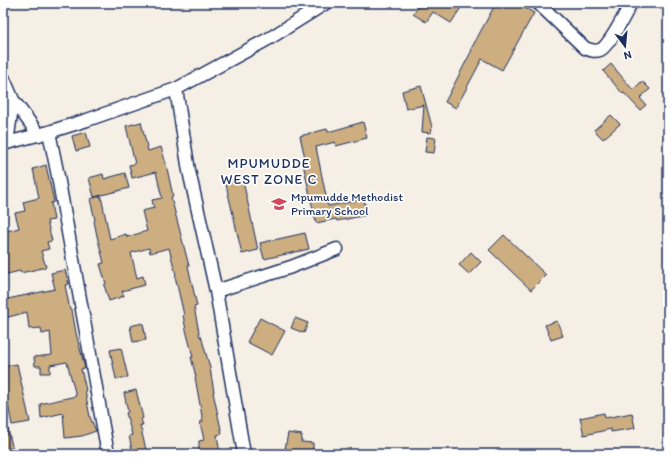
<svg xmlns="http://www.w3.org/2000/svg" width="671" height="457" viewBox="0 0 671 457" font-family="Itim,sans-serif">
	<rect width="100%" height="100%" fill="#f5efe6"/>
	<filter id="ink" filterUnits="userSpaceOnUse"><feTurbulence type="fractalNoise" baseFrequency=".025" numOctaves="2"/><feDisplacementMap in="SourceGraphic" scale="8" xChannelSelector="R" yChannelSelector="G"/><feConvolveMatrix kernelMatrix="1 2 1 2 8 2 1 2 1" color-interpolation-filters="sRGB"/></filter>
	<g filter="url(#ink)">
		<path fill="#cdae81" stroke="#1b2f5e" d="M418 3H464L451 23 433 12 426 22 413 14 420 4Z
			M496 3H516L534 13 502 70 482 59 456 108 445 102 472 50 471 49Z
			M611 64 633 90 642 81 650 89 640 98 646 105 640 110 624 93 623 94 603 71Z
			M421 86 432 127 431 133 422 132 424 105 406 109 402 91Z
			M611 115 620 124 603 139 594 130Z
			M141 122 148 151 161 147 166 164 173 196 171 197 189 266H188L197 306 194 307 200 337 201 336 210 368 214 392H213L222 434 217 435 220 454H199V441L204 440 200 422H203L195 377H196L191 357H193L186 330 183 315H184L175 276 176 275 169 248 150 253 149 248 131 253 137 278 143 276 145 285 122 291 124 296 109 301 104 285 106 284 100 264 104 263 97 236 94 221 95 220 90 199 101 196 110 239 126 234 127 237 147 231 142 211 154 208 152 200 162 198 156 172 132 178 129 165 135 164 126 126Z
			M363 122 367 138 336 146 335 142 316 147 328 206 364 199 367 215 337 221 336 219 316 223 302 159 305 158 300 136 327 129 328 132Z
			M86 132 90 147 76 151 72 136Z
			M427 137 436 138 434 153 425 152Z
			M46 165 54 202 51 203 54 220 47 221 52 241 47 242 49 249 41 251 46 267 21 273 20 271 3 275V232L19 228 15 213 25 211 23 202 39 198 33 169Z
			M125 173 129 188 94 197 89 178 103 174 104 179Z
			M242 176 258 250 242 254 225 180Z
			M305 233 309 249 264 259 260 243Z
			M504 235 546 275 531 290 489 250Z
			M471 252 481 262 469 274 459 265Z
			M65 270 69 284 65 285 70 310H72L76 333 85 368 81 369 86 390H85L90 417 96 431 82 436 65 438 63 413 41 418 40 404 76 396 67 362 50 365V373H41V366H35L34 357 52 355 50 332 42 334 41 328 29 329 27 312 5 318 3 309V300L55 289 51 273Z
			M260 318 285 331 272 355 247 342Z
			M295 318 308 323 304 333 291 328Z
			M557 321 563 336 551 340 545 325Z
			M143 323 146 340 133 342 130 326Z
			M121 348 128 377 116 379 110 350Z
			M17 364 30 422 12 425 6 394 3 395V367Z
			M136 390 143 418 141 419 143 425H140L147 454H133L129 436 132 435 126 413 128 412 124 393Z
			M604 413 605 418 632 413 635 428 611 432V429L584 435 580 418Z
			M3 425H7L14 454H3Z
			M288 433 302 435 301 442 313 443V453L284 454Z"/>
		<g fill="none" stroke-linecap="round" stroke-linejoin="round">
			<g stroke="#1b2f5e" stroke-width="15">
				<path id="minor" d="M538 3 585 48C590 50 594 52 600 50 609 46 626 13 631 3
					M3 77 13 100 39 135
					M176 89 189 171 216 291 244 454
					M49 132 57 171 108 454
					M7 143 13 100
					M3 144 49 132 87 120 176 89 270 38 326 3
					M216 291 291 267 337 249"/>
			</g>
			<use href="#minor" stroke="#fff" stroke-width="12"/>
		</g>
	</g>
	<defs>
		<g id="school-bare" transform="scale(1.2)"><path d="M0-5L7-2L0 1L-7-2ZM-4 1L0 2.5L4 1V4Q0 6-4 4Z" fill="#d1495b" stroke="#fff" stroke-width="2.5" paint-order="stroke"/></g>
	</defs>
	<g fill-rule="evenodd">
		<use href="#school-bare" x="279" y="204"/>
	</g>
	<g text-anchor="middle" stroke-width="3.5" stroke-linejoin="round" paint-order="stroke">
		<g font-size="12" fill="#1b2f5e" stroke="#fff" text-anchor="start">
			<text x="291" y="201">Mpumudde Methodist<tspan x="291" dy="14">Primary School</tspan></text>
		</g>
		<g font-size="14" letter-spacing="1" fill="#1b2f5e" stroke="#fff">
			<text x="269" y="168">MPUMUDDE<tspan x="269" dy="16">WEST ZONE C</tspan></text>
		</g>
	</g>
	<rect width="671" height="457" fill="none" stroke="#fff" stroke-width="16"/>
	<rect x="8" y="8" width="655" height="441" fill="none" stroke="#1b2f5e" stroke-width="1.5" filter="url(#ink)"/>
	<g transform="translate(625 46) rotate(164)" stroke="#ffffff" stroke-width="3" paint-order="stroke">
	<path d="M0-3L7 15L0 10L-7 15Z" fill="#1b2f5e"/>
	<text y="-6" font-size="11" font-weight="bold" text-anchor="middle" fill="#1b2f5e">N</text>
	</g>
</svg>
